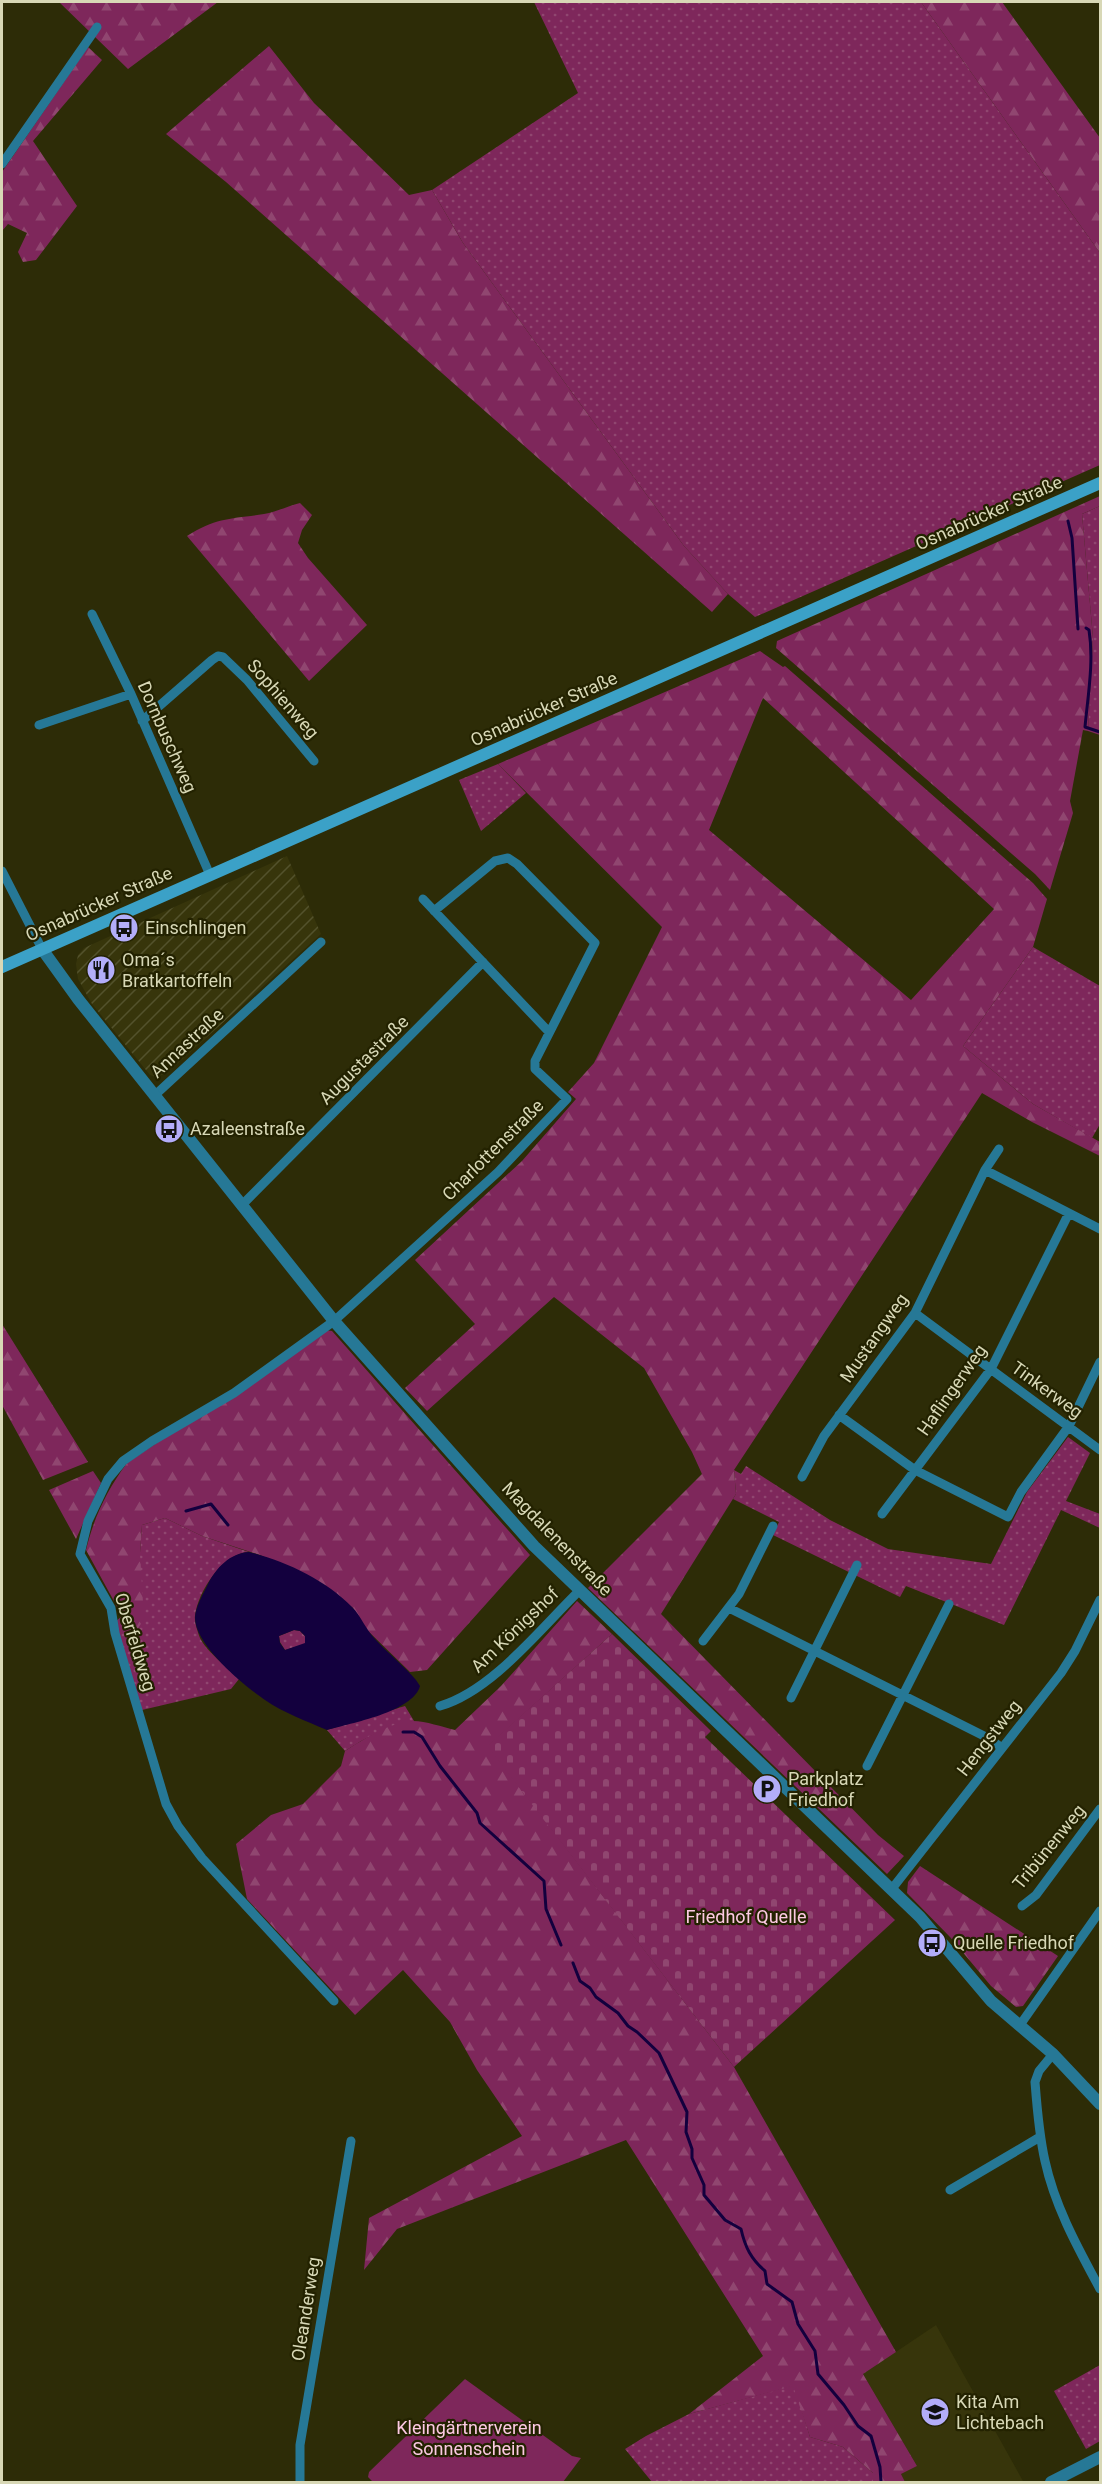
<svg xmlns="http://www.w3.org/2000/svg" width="1102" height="2484" viewBox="0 0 1102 2484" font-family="Roboto,sans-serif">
	<defs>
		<pattern id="industrial-furrows" width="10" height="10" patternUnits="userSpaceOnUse" patternTransform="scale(1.5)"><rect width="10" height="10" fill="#37350b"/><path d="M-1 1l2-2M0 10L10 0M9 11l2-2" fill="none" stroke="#53522c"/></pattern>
		<pattern id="grass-dots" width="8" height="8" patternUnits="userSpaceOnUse" patternTransform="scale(1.5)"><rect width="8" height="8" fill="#7e275b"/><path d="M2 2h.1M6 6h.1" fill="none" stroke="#904670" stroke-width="1.8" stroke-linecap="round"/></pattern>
		<pattern id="forest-firs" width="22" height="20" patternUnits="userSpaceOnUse" patternTransform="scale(1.5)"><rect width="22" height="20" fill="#7e275b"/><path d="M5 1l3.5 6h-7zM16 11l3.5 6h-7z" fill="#904670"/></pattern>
		<pattern id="cemetery-stones" width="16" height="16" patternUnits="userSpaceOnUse" patternTransform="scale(1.5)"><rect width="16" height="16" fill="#7e275b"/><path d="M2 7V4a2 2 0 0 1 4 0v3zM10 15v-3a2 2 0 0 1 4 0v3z" fill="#904670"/></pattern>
	</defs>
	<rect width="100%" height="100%" fill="#2d2c07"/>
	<path fill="#37350b" d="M936 2325 1023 2481 1021 2482H905L901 2474 917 2466 863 2374Z"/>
	<path fill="url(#industrial-furrows)" d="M287 856 321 934 167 1073 156 1077 150 1075 92 1004 78 979 76 964 78 955 84 948Z"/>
	<path fill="url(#grass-dots)" d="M534 2H921L1100 253V465L755 617 728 594 684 546 463 243 432 190 578 93Z
		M1100 506V735L1088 731 1093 638 1082 514Z
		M498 764 526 793 481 831 459 780Z
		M1033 947 1100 986V1124L1092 1138 1033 1104 963 1046Z
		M1068 1437 1090 1453 1066 1501 1100 1514V1528L1061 1510 1004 1625 906 1586 900 1597 773 1535 779 1522 733 1499 736 1494 734 1470 741 1474 746 1466 830 1520 888 1549 991 1564 1027 1492Z
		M165 1518 202 1536 249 1552C223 1553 198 1591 195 1616 194 1621 198 1633 200 1638 206 1651 229 1669 239 1679L231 1689 142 1710 115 1622 122 1616 134 1635 142 1525Z
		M294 1630 300 1631 305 1636V1644L285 1650 280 1642 279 1636Z
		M405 1706 414 1721C389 1726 366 1737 345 1751L327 1730Z
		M1100 2365V2441L1086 2449 1054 2391Z
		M794 2385 810 2437 843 2447 873 2473V2482H652L625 2449 646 2436 689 2414Z"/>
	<path fill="url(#forest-firs)" fill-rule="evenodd" d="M59 2H218L128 69Z
		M921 2H1002L1100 138V253Z
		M269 46 314 103 409 195 432 190 463 243 684 546 728 594 712 612 226 182 166 134Z
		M88 47 102 60 33 141 77 206 36 260 23 262 18 252 27 233 8 224 2 231V172Z
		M1100 496V506L1082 514 1093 638 1088 731 1083 730 1070 801 1073 813 1050 890 1035 874 776 648 777 641Z
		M300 503 312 515 302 530 298 543 308 558 367 625 309 681 187 536C217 517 231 519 264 514 276 512 288 506 300 503Z
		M760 651 783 667 785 666 1033 883 1047 899 1033 947 963 1046 1033 1104 1100 1142V1156L1032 1122 982 1093 734 1470 736 1494 661 1614 878 1835 904 1856 887 1874 588 1588 702 1474 692 1452 644 1368 554 1297 427 1411 405 1388 475 1324 415 1260 522 1161 576 1099 568 1092 594 1063 662 927 498 764ZM763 698 994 909 911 1000 709 830Z
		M2 1324 88 1462 43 1480 2 1405Z
		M325 1330 332 1331 530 1555 427 1670 410 1672 365 1628 353 1608 312 1578 260 1555 202 1536 165 1518 142 1525 140 1554 144 1619 133 1636 86 1550C94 1517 107 1490 127 1463Z
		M93 1471 101 1483 76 1539 49 1490Z
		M577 1601 612 1634 488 1746 734 2067 896 2352 863 2374 917 2466 901 2474 905 2482H873V2473L843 2447 810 2437 793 2386 689 2414 763 2356 626 2140 397 2229 364 2270 369 2218 522 2136 477 2070 450 2022 403 1970 355 2015 247 1899 236 1844 271 1815 303 1804 341 1766 345 1751C364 1739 390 1722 413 1721 426 1721 442 1727 455 1730L501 1686Z
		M920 1866 1058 1956 1023 2006 1016 2007 991 1986 950 1937 907 1893 908 1882Z"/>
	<path fill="url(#cemetery-stones)" d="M612 1634 711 1731 705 1737 895 1920 734 2067 487 1746Z"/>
	<path fill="#7e275b" d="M465 2379 572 2456 581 2458 563 2482H373L368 2477 369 2472Z"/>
	<path fill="#13003e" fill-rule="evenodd" d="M249 1552C285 1561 326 1580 352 1607 361 1616 366 1630 376 1640 389 1654 404 1666 416 1680L420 1686C413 1712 351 1723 327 1730 306 1721 284 1713 265 1700 244 1686 195 1645 195 1618 195 1608 203 1594 208 1584 216 1568 230 1553 249 1552ZM294 1630 300 1631 305 1636V1643L285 1650 280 1643 279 1636Z"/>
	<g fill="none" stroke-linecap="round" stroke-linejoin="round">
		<path stroke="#13003e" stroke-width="3" d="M1068 521 1072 538 1078 629
			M1086 628 1089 630C1094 661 1088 695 1085 727L1100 732
			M186 1511 211 1504 228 1525
			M403 1732H414L422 1737 440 1766 477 1813 480 1823 544 1881 546 1909 561 1945
			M573 1963 580 1981 590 1988 596 1997 618 2013 628 2026 637 2032 659 2053 687 2112 686 2132 692 2149V2158L704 2185V2195L725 2220 741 2229C745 2247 751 2259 765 2271L767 2284 792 2302 798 2324 815 2351 818 2374 844 2405 858 2426 871 2436 880 2467 881 2482"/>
		<path stroke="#267896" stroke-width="9" d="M2 164 97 27
			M92 614 131 694 210 875
			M142 721 212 660 218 656 223 657 247 680 314 761
			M39 725 131 694
			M2 871 42 949
			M423 899 548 1031
			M154 1096 321 942
			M985 1170 1100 1229
			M241 1206 483 962
			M915 1313 1100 1450
			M839 1415 915 1470 1008 1517 1021 1492 1069 1426 1100 1362
			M802 1477 824 1436 915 1313 985 1170 999 1149
			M882 1514 991 1369 1069 1213
			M729 1608 990 1739 1002 1748
			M703 1641 739 1594 773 1526
			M791 1698 857 1565
			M440 1706C492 1691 540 1629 579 1591
			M867 1766 949 1604
			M891 1890 1061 1673 1075 1651 1100 1600
			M1022 1906 1036 1895 1100 1809
			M334 2001 202 1858 178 1826 166 1804 115 1633 111 1608 80 1554 88 1521 108 1479 123 1461 152 1441 234 1393 334 1321 498 1172 567 1099 535 1069V1061L595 943 517 864 508 858 495 861 434 911
			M1020 2025 1100 1911
			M1053 2054 1039 2071 1035 2082C1037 2108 1039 2135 1045 2161 1055 2207 1078 2248 1100 2289
			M950 2190 1040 2137
			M300 2482V2445L351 2141"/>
		<path stroke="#267896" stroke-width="12" d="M42 949 78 999 334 1321 534 1546 920 1917 991 2001 1053 2054 1100 2104
			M1051 2482 1100 2457"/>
		<path stroke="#3ba1c7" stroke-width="12" d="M2 967 1100 483"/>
	</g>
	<defs>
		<g id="bus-disc" transform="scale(1.5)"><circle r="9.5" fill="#b3adf9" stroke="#232200"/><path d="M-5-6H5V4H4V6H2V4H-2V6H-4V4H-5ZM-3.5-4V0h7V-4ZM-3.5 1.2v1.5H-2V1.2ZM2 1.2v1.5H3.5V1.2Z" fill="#111"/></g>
		<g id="restaurant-disc" transform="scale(1.5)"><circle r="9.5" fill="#b3adf9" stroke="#232200"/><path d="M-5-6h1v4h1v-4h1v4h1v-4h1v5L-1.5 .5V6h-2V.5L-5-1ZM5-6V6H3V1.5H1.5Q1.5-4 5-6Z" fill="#111"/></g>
		<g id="parking-disc" transform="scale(1.5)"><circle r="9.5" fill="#b3adf9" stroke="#232200"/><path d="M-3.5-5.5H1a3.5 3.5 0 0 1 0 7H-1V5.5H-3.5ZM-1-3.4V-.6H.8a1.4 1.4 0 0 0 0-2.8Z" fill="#111"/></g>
		<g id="school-disc" transform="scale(1.5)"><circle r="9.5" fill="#b3adf9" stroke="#232200"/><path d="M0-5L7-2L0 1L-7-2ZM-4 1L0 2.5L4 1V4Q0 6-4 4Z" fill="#111"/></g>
	</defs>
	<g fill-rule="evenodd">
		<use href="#bus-disc" x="124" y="928"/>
		<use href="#restaurant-disc" x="101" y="970"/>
		<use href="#bus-disc" x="169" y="1129"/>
		<use href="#parking-disc" x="767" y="1789"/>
		<use href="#bus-disc" x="932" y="1943"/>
		<use href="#school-disc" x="935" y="2412"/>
	</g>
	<g text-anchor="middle" stroke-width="4.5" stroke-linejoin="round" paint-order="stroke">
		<g font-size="18" fill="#d8d8b6" stroke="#232200">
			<text transform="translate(989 513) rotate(-24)" y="6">Osnabrücker Straße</text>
			<text transform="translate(283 699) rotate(49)" y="6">Sophienweg</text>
			<text transform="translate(544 709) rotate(-24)" y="6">Osnabrücker Straße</text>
			<text transform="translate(167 737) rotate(66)" y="6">Dornbuschweg</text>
			<text transform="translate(99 904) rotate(-24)" y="6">Osnabrücker Straße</text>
			<text transform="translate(187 1043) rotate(-43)" y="6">Annastraße</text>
			<text transform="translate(364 1060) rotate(-45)" y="6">Augustastraße</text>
			<text transform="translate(493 1150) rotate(-45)" y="6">Charlottenstraße</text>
			<text transform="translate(874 1338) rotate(-55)" y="6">Mustangweg</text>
			<text transform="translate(952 1390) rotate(-55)" y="6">Haflingerweg</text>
			<text transform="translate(1047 1390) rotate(36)" y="6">Tinkerweg</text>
			<text transform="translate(557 1539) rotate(46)" y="6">Magdalenenstraße</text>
			<text transform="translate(515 1630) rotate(-44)" y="6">Am Königshof</text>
			<text transform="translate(135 1642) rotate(73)" y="6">Oberfeldweg</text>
			<text transform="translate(989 1738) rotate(-52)" y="6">Hengstweg</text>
			<text transform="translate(1049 1847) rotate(-51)" y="6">Tribünenweg</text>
			<text transform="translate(306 2309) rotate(-81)" y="6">Oleanderweg</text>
		</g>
		<g font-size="18" fill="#d8d8b6" stroke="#232200" text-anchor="start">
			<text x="145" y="934">Einschlingen</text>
			<text x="122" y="966">Oma´s<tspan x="122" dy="21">Bratkartoffeln</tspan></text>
			<text x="190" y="1135">Azaleenstraße</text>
			<text x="788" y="1785">Parkplatz<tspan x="788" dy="21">Friedhof</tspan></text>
			<text x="953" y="1949">Quelle Friedhof</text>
			<text x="956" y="2408">Kita Am<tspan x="956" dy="21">Lichtebach</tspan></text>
		</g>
		<g font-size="18" fill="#fdc9e3" stroke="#232200">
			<text x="746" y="1923">Friedhof Quelle</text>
			<text x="469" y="2434">Kleingärtnerverein<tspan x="469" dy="21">Sonnenschein</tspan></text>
		</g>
	</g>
	<rect width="1102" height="2484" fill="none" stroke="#d8d8b6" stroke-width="6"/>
</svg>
